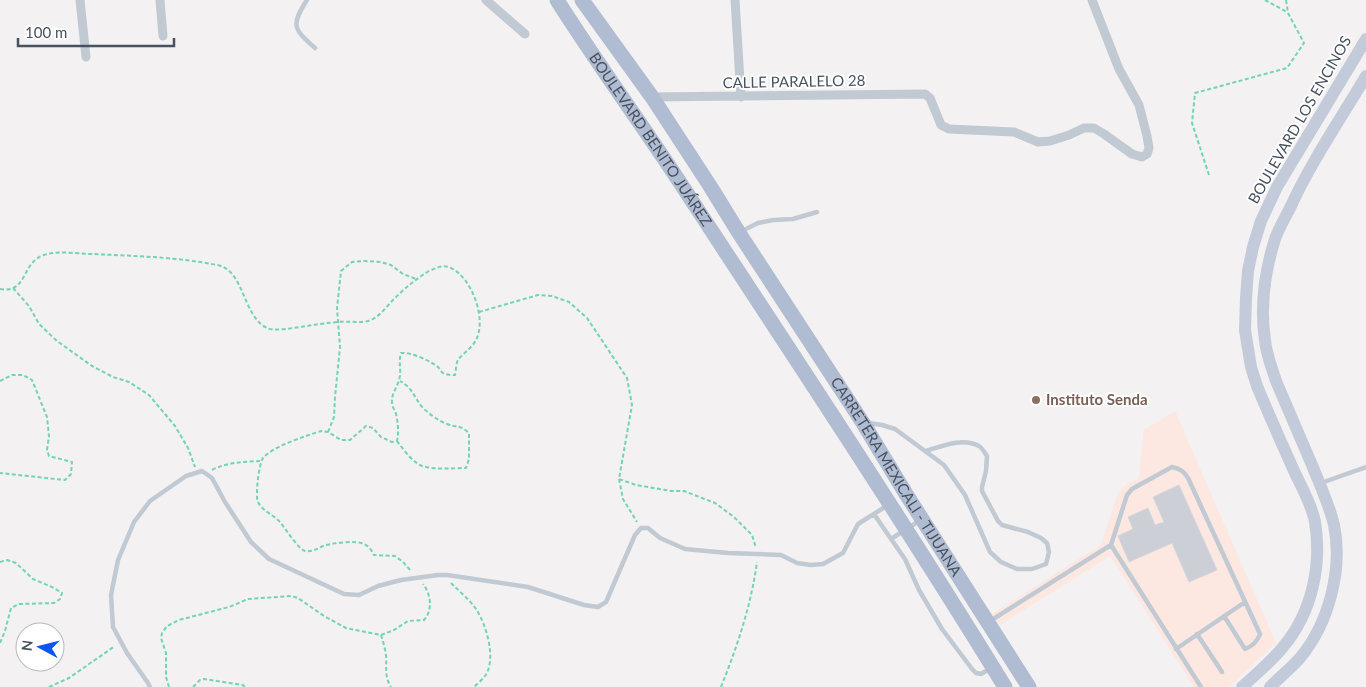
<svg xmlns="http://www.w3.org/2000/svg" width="1366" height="687" viewBox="0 0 1366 687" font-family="Lato,sans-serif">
	<rect width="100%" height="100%" fill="#f3f1f1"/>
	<path fill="#fde7e1" d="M1175 411 1276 643 1229 687H1194L1110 556 1000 625 992 614 1098 547 1101 544 1118 493 1127 484 1138 479 1139 476 1144 430Z"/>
	<path fill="#cdcfd6" stroke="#d5d6dd" d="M1179 485 1217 570 1189 582 1172 543 1129 562 1118 536 1133 529 1128 517 1148 508 1155 525 1164 522 1153 497Z"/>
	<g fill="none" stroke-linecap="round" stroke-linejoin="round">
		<path stroke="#72d4b0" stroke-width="2" stroke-dasharray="4 2.5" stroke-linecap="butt" d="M1265 0 1287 12
			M1209 175 1192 123 1195 93 1287 68 1304 43 1288 13 1286 0
			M13 288 29 306 39 324 57 341 92 366 113 377 129 382 149 395 175 426 188 448 195 467
			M0 289C28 294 21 262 44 255 59 250 77 254 93 254 134 256 177 257 217 265 245 270 242 316 267 328 273 331 286 329 293 328 308 326 323 323 338 322 348 321 358 323 368 321 379 318 386 307 394 299 405 288 416 279 429 271 436 268 443 264 451 268 472 278 487 319 476 340 472 348 463 353 458 360 456 364 456 370 455 375 451 375 446 375 443 373 441 372 440 369 438 367 431 361 411 352 401 353 398 362 402 371 399 380 397 388 391 394 392 403 392 407 395 410 396 414 398 423 399 432 397 441L392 442 381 437 373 428 366 426 350 440H341L328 432 321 431C306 436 273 446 263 458 259 463 255 496 258 502 262 511 274 515 280 522 286 529 298 549 305 551 312 552 317 549 323 546 331 543 356 540 364 544 369 546 372 551 374 555L395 556 403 562 411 571
			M479 312 538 295 552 296 569 302 587 318 627 378 632 405 619 479 636 485 671 491H684L715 503 734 517 752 535 756 548
			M0 381 12 375H23L32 380 47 417 49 436 47 450 49 456 72 462 71 474 65 480 0 473
			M328 432 334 417 335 397 340 347 337 308 341 271 352 262 364 261 380 262 391 265 403 274 416 279
			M397 441C404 450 412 462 422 466 435 470 453 468 466 468L469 459V433C459 424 457 428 447 424 439 421 429 414 423 408 414 398 414 389 400 381
			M212 470C227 462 243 462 260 461
			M619 479 623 499 637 522
			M0 562 7 560 16 563 33 579 52 587 62 593 60 599 54 603 19 604 11 608 5 631 0 643
			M451 583C459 591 469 599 476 609 486 624 497 659 485 676 482 680 477 684 474 687
			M381 635C383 641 385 648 386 655 387 667 384 676 391 687
			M49 687 69 678 115 646
			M169 687 166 677V653L161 638 162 633 167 626 179 620 229 607 248 599 291 596 298 598 324 616 346 628 381 635 394 630 408 621 424 620C433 610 431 594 423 584
			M193 687 200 680 204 679 243 685 245 687
			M721 687C737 647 751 606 757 562"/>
		<path stroke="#c1c9d3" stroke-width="4.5" d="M307 0C290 26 294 29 315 48
			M742 231 758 223 773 220 793 219 817 212
			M868 423 882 425 895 429 944 465 965 495 990 552 1001 562 1017 569H1032L1046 564 1049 552 1047 543 1041 538 1028 532 1002 525 998 521 982 491V487L986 471 987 456C985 453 982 448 979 446 963 437 942 446 926 451
			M1321 483 1366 467
			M874 514 891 539 919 521
			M891 539 905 559 919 590 942 629 972 669 976 673 981 674 991 668
			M1111 545 1127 495 1132 489 1172 467C1180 469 1184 471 1188 478L1260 634C1257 642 1253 646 1245 649L1224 616
			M990 621 1111 545 1201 687
			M1197 634 1222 672
			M1176 649 1245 602
			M150 687 148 683 127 653 113 627 111 595 118 560 134 522 150 501 186 476 202 471 212 478 225 502 251 542 269 559 344 594 359 595 378 586 401 580 438 575H447L528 587 584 605 598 607 606 602 635 535 641 528H648L660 538 685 549 728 553 781 555 797 563 811 565 823 564 843 553 858 524 888 505"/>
		<path stroke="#c1c9d3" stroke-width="9" d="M80 0 86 57
			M160 0 163 36
			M486 0 525 34
			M735 0 741 97
			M652 97 925 94 930 98 941 125 949 129 1014 132 1038 142 1050 141 1069 135 1084 128H1094L1104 134 1132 154 1142 157 1147 154 1149 148 1147 136 1139 105 1119 69 1092 0"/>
		<path stroke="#c3cbdb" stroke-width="12" d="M1242 687C1256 674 1271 662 1283 647 1312 613 1322 565 1315 522 1312 505 1302 488 1295 473 1282 444 1269 415 1257 386L1251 367 1245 330 1246 298 1248 271 1253 247 1261 221 1277 187 1366 39
			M1270 687C1280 677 1291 668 1300 658 1329 623 1343 569 1334 525 1329 504 1320 485 1312 465 1300 437 1288 409 1276 381 1272 368 1266 354 1265 340 1260 307 1265 271 1275 239 1279 228 1285 218 1290 208 1311 162 1340 120 1366 76"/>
		<g stroke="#afbcd1" stroke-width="15">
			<path id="s1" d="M557 0C596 62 639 120 679 181 789 349 900 516 1005 687"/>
			<path id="s2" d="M582 0 652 97 710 186 739 233 863 423 906 494 1029 687"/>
		</g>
	</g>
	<circle fill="#8d6e63" stroke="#fff" stroke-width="2" cx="1036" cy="400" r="5"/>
	<g text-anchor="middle" stroke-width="4" stroke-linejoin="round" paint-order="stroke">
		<g font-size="15" fill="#475160" stroke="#fff">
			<text transform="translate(794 82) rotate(-1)" y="5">CALLE PARALELO 28</text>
			<text transform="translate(1300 120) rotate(-60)" y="5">BOULEVARD LOS ENCINOS</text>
			<text dy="5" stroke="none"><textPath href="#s1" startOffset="168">BOULEVARD BENITO JUÁREZ</textPath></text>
			<text dy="5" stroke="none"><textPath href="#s2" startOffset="571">CARRETERA MEXICALI - TIJUANA</textPath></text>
		</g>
		<g font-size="15" font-weight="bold" fill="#785e54" stroke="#fff" text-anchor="start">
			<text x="1046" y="405">Instituto Senda</text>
		</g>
	</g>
	<g transform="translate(40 647) rotate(277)"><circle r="24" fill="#ffffff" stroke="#b5b9bf"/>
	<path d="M0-4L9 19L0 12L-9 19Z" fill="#0c55f3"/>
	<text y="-8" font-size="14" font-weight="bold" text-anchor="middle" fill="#475160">N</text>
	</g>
	<path d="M18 38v8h156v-8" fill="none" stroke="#475160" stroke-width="2.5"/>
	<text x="25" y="38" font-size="15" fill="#475160" stroke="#ffffff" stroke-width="4" paint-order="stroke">100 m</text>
</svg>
